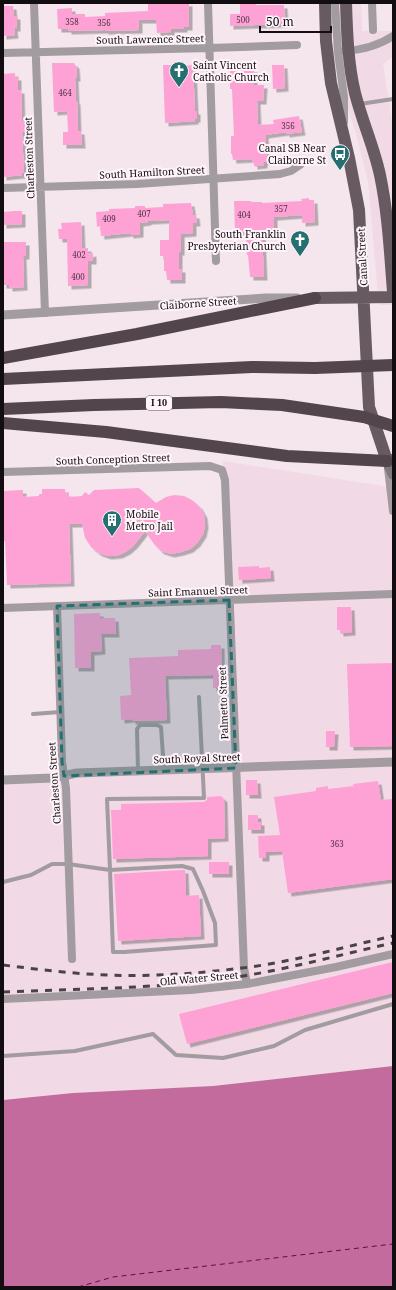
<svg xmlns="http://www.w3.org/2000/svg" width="396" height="1290" viewBox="0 0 396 1290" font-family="'Noto Serif',serif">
	<defs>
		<filter id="shadow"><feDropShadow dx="3.5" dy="3.5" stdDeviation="0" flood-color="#0004"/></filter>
	</defs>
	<rect width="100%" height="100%" fill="#f5e5ed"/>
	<path fill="#f1d9e5" d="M331 3H361L362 31H393V57L383 64 393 129V305H379L368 182 357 137 334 65Z
		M223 461 389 487 393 512V1066L213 1086 73 1093 3 1100V780L64 776 57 606 229 599Z"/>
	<path fill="#c26b9c" d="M393 1066V1287H3V1100L73 1093 213 1086Z"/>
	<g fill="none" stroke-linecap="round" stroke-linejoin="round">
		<path stroke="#730251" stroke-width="1" stroke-dasharray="5 4" stroke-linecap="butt" d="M78 1287 113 1277 393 1244"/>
	</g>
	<path fill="#fea2d5" filter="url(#shadow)" d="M148 3H189V27H184V29H171V32L157 33 156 20H139V30L105 31V30L68 31V29H58L57 9 72 8V14H85V17L105 16V13L148 11Z
		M240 3H256V5H284L285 24 230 26V14H240Z
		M3 6H13L14 16H17V28H14L15 35 3 36Z
		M174 62H184V66L193 65 195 111H197V119H195V121L165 123 163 65H174Z
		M52 63H74L75 65H76L77 78H75L76 101H77L78 131H81L82 145H63V132H68L67 111 54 112Z
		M272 65H284L285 88 273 89Z
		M254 69V85H264L263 101H257L258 125 274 124 273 120 299 116 302 132 286 134V132L265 135 267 161 264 162V165L254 166V163H252V159L233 160 232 154H231V136H234L232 89H230V71Z
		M15 73V77H18V90H21L22 122 26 121V132H22L24 172 22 173V175L3 177V120H4L3 74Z
		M309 198V200H314L315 222 302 223V215L274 217V233H262L264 277H250L248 255H247L246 232H235L234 201H251V202H262V203L302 201 301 199Z
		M191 203 193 215H196L197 223H193V233L181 234V252H179V269H182V280H167L166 271H164V256H160V240H169V220L148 221V222L140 223V234L130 235V233L101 236 100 226 97 227 96 212 109 211V209L135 208V206H145V208L163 207V204Z
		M14 211H22V224L3 225V212Z
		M81 222 82 248H88V254L93 253V261H88V285L68 286 67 239H59L58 229H62L61 223Z
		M3 242H26V256H23L24 287 9 288V285H3Z
		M139 488 156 503 166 497 174 495 184 496 192 500 199 506 204 515 205 525 203 534 197 543 190 549 181 552 171 554 161 551 154 544 145 531 134 545 127 551 119 555 108 556 99 553 91 547 85 538 82 524H69L71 583 7 585 5 541H3V491L23 490V497L39 496V494H42V489H65V493H69V497L82 496 85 492 89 495 94 490Z
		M259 566V568L270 567 271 578 239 580 238 567Z
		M337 607H351L352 632 340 633V630H337Z
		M100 613V618H115L116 634H101L102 651 91 652V668H75L74 614Z
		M211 645H221L222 688H213V675L165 676 167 720 132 721V719L121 720 120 696 131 695 129 658 178 656V650L211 649Z
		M393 663V746L350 747 347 664Z
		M326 731H335L334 747H326Z
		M246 780H257L258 795H246Z
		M378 781 381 800 393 799V879L288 893 282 851 266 852V858H259L258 836 280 835 274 797 316 791V788L328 786V789L354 786 353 784Z
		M221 796 224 799 225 838 208 839V856L113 859 111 810H121V804L204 802 207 800V797Z
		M248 815H258V822H261V830H248Z
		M209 862H229V874H209Z
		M182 870H185L186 896 199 895 201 936 118 941 114 874Z
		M393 962V993L187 1044 179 1014Z"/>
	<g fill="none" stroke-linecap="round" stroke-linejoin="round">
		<path stroke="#a29b9f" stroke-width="4" d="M360 104 393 99
			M33 714 60 712
			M138 771 137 729 140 725H157L161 727 164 770
			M182 866 193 869 203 891 215 923 216 945 124 952H113L110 870Z
			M3 882 31 875 52 864H68L110 870 107 799 204 798 199 697
			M3 1056 75 1051 153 1034 176 1055 223 1058 274 1046 305 1030 393 1004"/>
		<path stroke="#a29b9f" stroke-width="8" d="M34 3 45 313
			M208 3 216 261
			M335 3 338 52 344 97V122
			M372 3 373 30
			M344 51C362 50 378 46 393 36
			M3 53 209 48 297 45
			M3 188 137 184 280 174 291 171 300 165
			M388 468 393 511
			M3 472 210 466 222 470 225 480 244 968 247 984
			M57 606 62 762 66 788 72 959
			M3 608 393 594
			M3 999 191 990 247 984 336 967 393 954"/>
		<path stroke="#a29b9f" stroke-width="9" d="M3 315 266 298H297
			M3 780 52 778 77 773 393 762"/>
		<path stroke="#80767b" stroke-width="11" d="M387 461 393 474"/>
		<path stroke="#675b61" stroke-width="12" d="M325 3 326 41 331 83 349 158 359 210 369 407 387 461 393 460
			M346 3C347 33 348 64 355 93 362 121 374 147 380 175 388 213 390 253 393 292
			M315 298 393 297"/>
		<path stroke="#52454c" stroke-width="12" d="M3 358 137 334 315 298
			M3 379 252 367 315 368
			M3 409 94 405 221 402 282 405 364 417
			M3 423 106 432 287 456 387 461"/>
		<path stroke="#494246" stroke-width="3" stroke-dasharray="7 7" stroke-linecap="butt" d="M3 965C27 968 51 971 75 973 131 978 187 975 242 968 293 962 343 947 393 936
			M3 992C74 989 145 989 215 980 275 973 334 956 393 943"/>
		<path stroke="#52454c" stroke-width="12" d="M315 368 393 365
			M364 417 393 426"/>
	</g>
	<path fill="#246f70" fill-opacity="0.2" stroke="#246f70" stroke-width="3" stroke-dasharray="8 5" stroke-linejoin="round" d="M229 600 236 768 64 776 62 762 57 606Z"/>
	<defs>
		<g id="church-pin" transform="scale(1)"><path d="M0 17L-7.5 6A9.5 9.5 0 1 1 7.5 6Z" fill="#246f70" stroke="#fef4f9"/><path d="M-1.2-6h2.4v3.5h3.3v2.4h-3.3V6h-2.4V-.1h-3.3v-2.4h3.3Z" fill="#fff"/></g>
		<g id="bus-pin" transform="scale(1)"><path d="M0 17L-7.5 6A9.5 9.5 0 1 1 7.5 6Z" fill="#246f70" stroke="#fef4f9"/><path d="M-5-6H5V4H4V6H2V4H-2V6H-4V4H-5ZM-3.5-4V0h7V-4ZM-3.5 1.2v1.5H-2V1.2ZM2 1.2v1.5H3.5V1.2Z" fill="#fff"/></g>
		<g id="building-pin" transform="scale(1)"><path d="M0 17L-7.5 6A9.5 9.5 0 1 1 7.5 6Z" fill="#246f70" stroke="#fef4f9"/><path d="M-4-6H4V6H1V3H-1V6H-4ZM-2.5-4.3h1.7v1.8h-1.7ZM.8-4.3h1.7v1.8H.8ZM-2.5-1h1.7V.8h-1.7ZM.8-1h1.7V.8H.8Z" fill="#fff"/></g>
	</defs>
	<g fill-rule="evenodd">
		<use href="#church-pin" x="179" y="71"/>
		<use href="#bus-pin" x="340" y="154"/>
		<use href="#church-pin" x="300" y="240"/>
		<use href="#building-pin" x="112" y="520"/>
	</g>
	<g text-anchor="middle" stroke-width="4" stroke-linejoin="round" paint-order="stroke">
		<g font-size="8" fill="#4d3241">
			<text x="243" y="23">500</text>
			<text x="72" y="25">358</text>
			<text x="104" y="26">356</text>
			<text x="65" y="96">464</text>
			<text x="288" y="129">356</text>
			<text x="281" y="212">357</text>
			<text x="144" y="217">407</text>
			<text x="244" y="218">404</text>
			<text x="109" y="222">409</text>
			<text x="79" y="258">402</text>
			<text x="78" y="280">400</text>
			<text x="337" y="847">363</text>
		</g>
		<rect fill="#fef4f9" stroke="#595256" stroke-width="1" x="146" y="396" width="26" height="14" rx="3"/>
		<g font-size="9" font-weight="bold" fill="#120d10">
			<text x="159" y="406">I 10</text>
		</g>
		<g font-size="10" fill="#120d10" stroke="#fef4f9">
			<text transform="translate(150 39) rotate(-1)" y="4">South Lawrence Street</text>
			<text transform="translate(29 158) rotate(-92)" y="4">Charleston Street</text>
			<text transform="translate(152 172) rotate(-3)" y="4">South Hamilton Street</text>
			<text transform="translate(362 257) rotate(-93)" y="4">Canal Street</text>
			<text transform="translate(198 303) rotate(-4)" y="4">Claiborne Street</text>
			<text transform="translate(113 459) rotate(-2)" y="4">South Conception Street</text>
			<text transform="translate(198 591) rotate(-2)" y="4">Saint Emanuel Street</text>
			<text transform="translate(223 703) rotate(-92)" y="4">Palmetto Street</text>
			<text transform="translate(197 758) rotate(-2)" y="4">South Royal Street</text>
			<text transform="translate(54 783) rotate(-94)" y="4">Charleston Street</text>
			<text transform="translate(199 978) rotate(-5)" y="4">Old Water Street</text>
		</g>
		<g font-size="10" fill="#120d10" stroke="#fef4f9" text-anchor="start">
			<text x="193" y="69">Saint Vincent<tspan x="193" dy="12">Catholic Church</tspan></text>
			<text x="326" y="152" text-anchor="end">Canal SB Near<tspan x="326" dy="12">Claiborne St</tspan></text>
			<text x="286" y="238" text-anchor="end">South Franklin<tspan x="286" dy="12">Presbyterian Church</tspan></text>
			<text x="126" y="518">Mobile<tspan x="126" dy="12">Metro Jail</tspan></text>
		</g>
	</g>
	<rect width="396" height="1290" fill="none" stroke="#120d10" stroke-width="8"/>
	<path d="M260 26v6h71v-6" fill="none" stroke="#120d10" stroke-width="2"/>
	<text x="266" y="26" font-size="12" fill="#120d10" stroke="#fef4f9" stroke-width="3" paint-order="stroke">50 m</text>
</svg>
